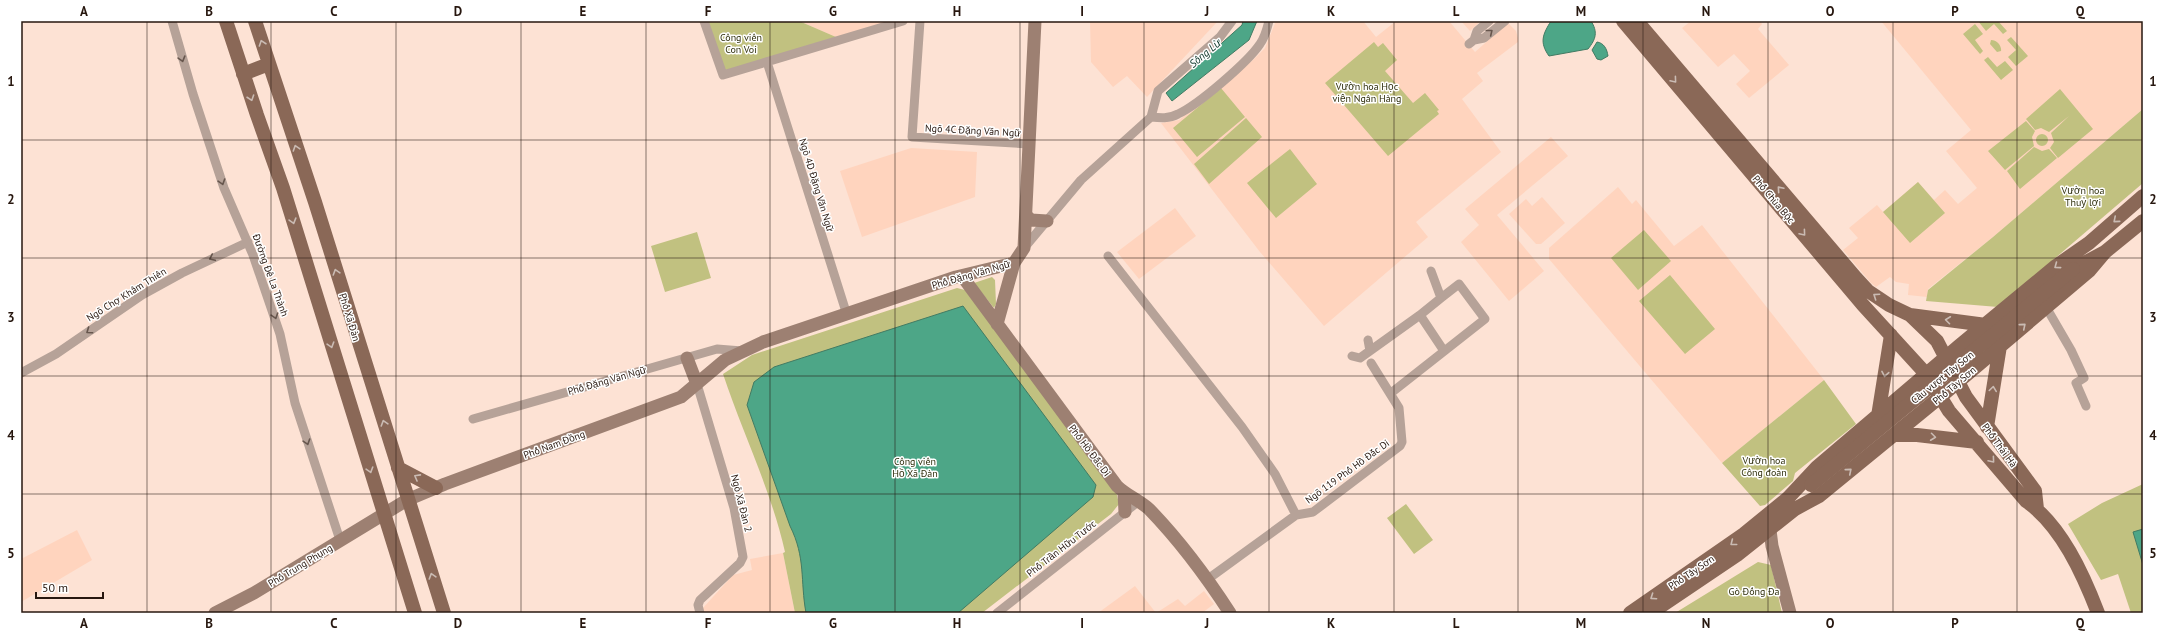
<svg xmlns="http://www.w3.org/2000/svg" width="2164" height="634" viewBox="0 0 2164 634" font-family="'PT Sans',sans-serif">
	<rect width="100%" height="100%" fill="#fde2d4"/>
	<path fill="#ffd4be" d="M799 21H890L836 37Z
		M1090 21H1218L1147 97 1127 76 1113 87 1091 62Z
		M1276 21H1363L1376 37 1396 21H1449L1475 52 1508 23 1516 31 1518 38V42L1477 73 1483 81 1462 99 1501 152 1416 222 1428 237 1324 326 1260 252 1161 123 1179 120 1253 60 1265 48Z
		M1461 21H1481L1470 31Z
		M1691 21H1760L1762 24 1758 29 1789 65 1749 98 1736 84 1750 71 1734 54 1718 67 1682 28Z
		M1881 21H2143V109L1993 237 1928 289 1927 297 1908 295 1909 284 1896 282 1890 277 1876 287 1871 283 1843 250 1858 238 1849 228 1877 205 1883 212 1918 182 1934 200 1945 190 1958 204 1977 188 1946 151 1971 130Z
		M1551 137 1568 156 1497 215 1544 271 1509 301 1461 242 1479 225 1465 209Z
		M911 148 977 152 975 197 862 237 840 171Z
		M1618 187 1632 204 1636 200 1674 246 1702 225 1824 380 1722 463 1549 259V248Z
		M1542 197 1565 223 1541 244H1536L1509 214 1526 199 1532 206Z
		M1175 208 1196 236 1139 279 1117 252Z
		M77 530 92 560 21 602V559Z
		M783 553 795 613H704L702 609 733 575 752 570 750 559Z
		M1135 586 1156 613H1098Z
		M1204 591 1214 604 1202 613H1156L1178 599 1185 606Z"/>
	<path fill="#c1c180" d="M708 21H799L836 37 725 71Z
		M1978 21H1998L2007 31 2003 34 1994 24 1986 31Z
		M1975 24 1983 34 1975 40 1983 51 1980 54 1963 34Z
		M2011 37 2028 56 2016 66 2008 57 2016 50 2007 40Z
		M1991 40C1997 40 2002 46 2001 51L1997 52 1990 44Z
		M1374 42 1378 47 1383 43 1397 60 1385 71 1413 103 1425 93 1439 110 1437 111 1439 114 1388 156 1325 83Z
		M1988 57 1997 67 2005 61 2013 70 2001 80 1984 60Z
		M1221 88 1245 117 1197 157 1173 128Z
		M2060 89 2093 129 2058 158 2050 148 2054 142 2051 133 2069 116 2049 132 2041 128 2035 130 2026 119Z
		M2143 109V183L1998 307 1926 301 1928 290 1993 237Z
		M1246 118 1262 137 1209 184 1194 164Z
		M2026 121 2035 131 2032 137 2034 146 2005 170 1988 151Z
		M2036 140a6 6 0 1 1 12 0a6 6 0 1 1-12 0Z
		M2034 147 2042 151 2049 149 2057 158 2020 189 2007 171Z
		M1290 149 1317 184 1276 218 1247 183Z
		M1918 182 1945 213 1910 243 1883 212Z
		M1644 230 1671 261 1638 290 1611 258Z
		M697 232 711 278 665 292 651 246Z
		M1670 275 1715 329 1685 354 1639 301Z
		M992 277 995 280 996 304 994 308 974 283Z
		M957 288 965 290 1116 491 1119 504 1111 514 982 613H795L783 553 785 552C771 490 743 434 723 374L752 355Z
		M1824 380 1856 424 1795 473 1793 481 1765 505 1760 506 1722 463Z
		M2143 484V613H2131L2118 574 2101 580 2068 524 2102 503Z
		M1406 504 1433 540 1414 554 1387 518Z
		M1758 562 1771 565 1782 613H1675Z"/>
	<path fill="#4da687" stroke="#427b63" d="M1243 21H1257L1249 40 1172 101 1166 93 1242 25Z
		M1551 21H1591C1598 32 1596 39 1588 49L1549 56C1539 42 1543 34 1551 21Z
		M1597 42C1604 43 1607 49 1608 56L1601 60 1597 59 1592 50Z
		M963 306 1096 485 1093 497 958 613H806C800 580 806 558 790 526L747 405 754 382 774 367Z
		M2143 529V565L2133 532Z"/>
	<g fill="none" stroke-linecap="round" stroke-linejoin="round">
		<path stroke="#b6a298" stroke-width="9" d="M172 21 193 94 224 188 253 255 280 334 295 403 340 540
			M704 21 723 75 903 21
			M920 21 912 137 1029 144
			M1474 40 1477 31 1489 21
			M1469 44 1474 40 1484 38 1505 21
			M767 62 847 315
			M1151 117C1160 118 1169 119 1178 114 1198 105 1248 62 1260 44 1265 37 1267 29 1269 21
			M1024 248 1081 180 1151 117 1158 91 1220 37 1232 21
			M1108 256 1242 427 1275 474 1296 515
			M1431 271 1441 298 1420 315 1444 351
			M2046 307 2071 350 2084 378 2076 383 2086 406
			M1368 340 1370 351
			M1352 356 1360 358 1420 315
			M21 373 56 354 142 295 182 273 248 242
			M697 384 734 508 743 557 740 563 700 600 698 605 700 613
			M1391 393 1485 319 1459 284 1441 298
			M473 419 717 349 742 351
			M1208 579 1296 515 1313 512 1400 446 1402 442 1399 408 1371 363
			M997 613 1139 501"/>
		<path stroke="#9d8072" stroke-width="13" d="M1027 216 1031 220 1047 221
			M962 276 1117 486C1126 495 1139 500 1149 509 1180 541 1206 576 1230 613
			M997 324 1014 263 1024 248 1035 21
			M687 358 697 384
			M1124 493 1125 512
			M1770 530 1772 546 1790 613
			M215 613 254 593 407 500 445 484 681 397 725 360 763 342 956 277 1014 263"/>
		<path stroke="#8a6857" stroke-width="14" d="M226 21 257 115 283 188 415 613
			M255 21 315 202 444 613
			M1623 21 1863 305 1927 375 1949 411 2026 501C2061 525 2083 574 2098 613
			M1637 21 1856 278 1868 291 1889 305 1910 315 1937 341 1966 397 2035 491 2037 509
			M243 74 269 64
			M2073 269 2105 252 2143 221
			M1910 315 1986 325
			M1878 416 1891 335
			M1987 427 2000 346
			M1894 435H1917L1977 442
			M398 468 436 488
			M1630 613 1744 534 1788 498 1817 467 1959 346 2056 266 2089 243 2143 196
			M1651 613 1737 555 1795 509 1819 496 1940 397 2089 271 2105 252"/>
		<path stroke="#8a6857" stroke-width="14" d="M1811 485 2073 269"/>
	</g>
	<defs><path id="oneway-chevron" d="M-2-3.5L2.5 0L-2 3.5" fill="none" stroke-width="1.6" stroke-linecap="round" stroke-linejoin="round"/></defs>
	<g stroke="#67564d">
		<use href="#oneway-chevron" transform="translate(1490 32) rotate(-39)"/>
		<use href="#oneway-chevron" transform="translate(182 59) rotate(74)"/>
		<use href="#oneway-chevron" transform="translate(222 182) rotate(72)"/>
		<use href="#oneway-chevron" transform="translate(212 258) rotate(155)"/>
		<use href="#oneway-chevron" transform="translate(275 316) rotate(72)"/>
		<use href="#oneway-chevron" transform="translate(89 331) rotate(145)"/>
		<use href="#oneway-chevron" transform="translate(307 442) rotate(72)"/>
	</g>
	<g stroke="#cabbb3">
		<use href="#oneway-chevron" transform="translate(262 43) rotate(-109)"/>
		<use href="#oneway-chevron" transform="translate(1674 80) rotate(50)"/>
		<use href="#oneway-chevron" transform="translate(251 98) rotate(71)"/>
		<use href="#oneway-chevron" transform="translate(296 148) rotate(-108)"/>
		<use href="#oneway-chevron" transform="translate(1780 189) rotate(-131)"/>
		<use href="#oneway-chevron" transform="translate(2116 220) rotate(139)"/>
		<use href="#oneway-chevron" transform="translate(293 221) rotate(74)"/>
		<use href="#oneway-chevron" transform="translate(1803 233) rotate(50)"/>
		<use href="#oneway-chevron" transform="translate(2057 266) rotate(143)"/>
		<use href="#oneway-chevron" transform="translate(336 272) rotate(-107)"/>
		<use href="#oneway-chevron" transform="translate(1876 296) rotate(-146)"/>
		<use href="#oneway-chevron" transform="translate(1948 320) rotate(-173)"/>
		<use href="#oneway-chevron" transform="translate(2023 326) rotate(-40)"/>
		<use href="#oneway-chevron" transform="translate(331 345) rotate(73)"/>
		<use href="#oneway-chevron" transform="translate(1885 374) rotate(100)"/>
		<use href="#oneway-chevron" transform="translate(1993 389) rotate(-82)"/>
		<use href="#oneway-chevron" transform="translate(384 423) rotate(-107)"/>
		<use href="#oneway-chevron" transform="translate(1933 437) rotate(7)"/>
		<use href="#oneway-chevron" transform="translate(1992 460) rotate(50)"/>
		<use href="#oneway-chevron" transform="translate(370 470) rotate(73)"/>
		<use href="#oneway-chevron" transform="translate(1849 471) rotate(-40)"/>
		<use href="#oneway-chevron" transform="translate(417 477) rotate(-151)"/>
		<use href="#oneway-chevron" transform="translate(1733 543) rotate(142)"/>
		<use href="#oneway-chevron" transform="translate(432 576) rotate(-107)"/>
		<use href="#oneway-chevron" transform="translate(1653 597) rotate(146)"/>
	</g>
	<path fill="none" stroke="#27170f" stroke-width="1" stroke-opacity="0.55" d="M147 21V613M271 21V613M396 21V613M521 21V613M646 21V613M770 21V613M895 21V613M1020 21V613M1144 21V613M1269 21V613M1394 21V613M1518 21V613M1643 21V613M1768 21V613M1893 21V613M2017 21V613M21 140H2143M21 258H2143M21 376H2143M21 494H2143"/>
	<g text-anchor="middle" stroke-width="3" stroke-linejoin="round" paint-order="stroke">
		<g font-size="10" fill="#2f2f0d" stroke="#fff">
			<text x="741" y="41">Công viên<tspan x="741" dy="12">Con Voi</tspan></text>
			<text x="1367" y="90">Vườn hoa Học<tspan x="1367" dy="12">viện Ngân Hàng</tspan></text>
			<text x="2083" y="194">Vườn hoa<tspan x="2083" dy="12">Thuỷ lợi</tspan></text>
			<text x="1764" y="464">Vườn hoa<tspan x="1764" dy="12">Công đoàn</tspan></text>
			<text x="915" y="465">Công viên<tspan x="915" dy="12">Hồ Xã Đàn</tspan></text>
			<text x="1754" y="595">Gò Đống Đa</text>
		</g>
		<g font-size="10" fill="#27170f" stroke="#fff">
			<text transform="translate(973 130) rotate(3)" y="4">Ngõ 4C Đặng Văn Ngữ</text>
			<text transform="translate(817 185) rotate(73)" y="4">Ngõ 4D Đặng Văn Ngữ</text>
			<text transform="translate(1774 199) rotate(50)" y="4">Phố Chùa Bộc</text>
			<text transform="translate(971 274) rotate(-16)" y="4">Phố Đặng Văn Ngữ</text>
			<text transform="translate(271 275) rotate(70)" y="4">Đường Đê La Thành</text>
			<text transform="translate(126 294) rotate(-32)" y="4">Ngõ Chợ Khâm Thiên</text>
			<text transform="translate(350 317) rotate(73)" y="4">Phố Xã Đàn</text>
			<text transform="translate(1942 377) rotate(-39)" y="4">Cầu vượt Tây Sơn</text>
			<text transform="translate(607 380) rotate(-16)" y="4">Phố Đặng Văn Ngữ</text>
			<text transform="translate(1954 385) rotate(-40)" y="4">Phố Tây Sơn</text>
			<text transform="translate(554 444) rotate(-20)" y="4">Phố Nam Đồng</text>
			<text transform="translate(2000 445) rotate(54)" y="4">Phố Thái Hà</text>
			<text transform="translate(1090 450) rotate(53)" y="4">Phố Hồ Đắc Di</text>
			<text transform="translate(1347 471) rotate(-36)" y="4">Ngõ 119 Phố Hồ Đắc Di</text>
			<text transform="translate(742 503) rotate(76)" y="4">Ngõ Xã Đàn 2</text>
			<text transform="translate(1061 548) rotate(-38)" y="4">Phố Trần Hữu Tước</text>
			<text transform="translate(300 565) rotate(-31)" y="4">Phố Trung Phụng</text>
			<text transform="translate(1691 572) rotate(-34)" y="4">Phố Tây Sơn</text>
		</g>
		<g font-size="11" font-style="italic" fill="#093326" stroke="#fff">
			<text transform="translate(1205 53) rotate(-40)" y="4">Sông Lừ</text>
		</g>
	</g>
	<rect width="2164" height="634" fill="none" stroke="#ffffff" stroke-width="44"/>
	<path d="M36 592v6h67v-6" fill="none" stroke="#27170f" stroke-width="2"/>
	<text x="42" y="592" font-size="12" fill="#27170f" stroke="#ffffff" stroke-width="3" paint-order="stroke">50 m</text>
	<rect x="22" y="22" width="2120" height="590" fill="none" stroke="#27170f" stroke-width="1.5"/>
	<g font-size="13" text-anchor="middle" font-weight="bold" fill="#27170f">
		<text x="84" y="16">A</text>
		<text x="209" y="16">B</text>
		<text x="334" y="16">C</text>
		<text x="458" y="16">D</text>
		<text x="583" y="16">E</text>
		<text x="708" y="16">F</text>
		<text x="833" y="16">G</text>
		<text x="957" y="16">H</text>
		<text x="1082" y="16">I</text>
		<text x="1207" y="16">J</text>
		<text x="1331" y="16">K</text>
		<text x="1456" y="16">L</text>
		<text x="1581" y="16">M</text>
		<text x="1706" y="16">N</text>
		<text x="1830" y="16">O</text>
		<text x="1955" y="16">P</text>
		<text x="2080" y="16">Q</text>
		<text x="11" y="86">1</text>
		<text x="2153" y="86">1</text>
		<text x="11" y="204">2</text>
		<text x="2153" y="204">2</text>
		<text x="11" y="322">3</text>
		<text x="2153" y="322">3</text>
		<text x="11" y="440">4</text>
		<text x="2153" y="440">4</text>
		<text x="11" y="558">5</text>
		<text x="2153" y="558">5</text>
		<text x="84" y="628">A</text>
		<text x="209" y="628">B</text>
		<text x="334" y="628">C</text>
		<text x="458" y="628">D</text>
		<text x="583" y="628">E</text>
		<text x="708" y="628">F</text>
		<text x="833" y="628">G</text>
		<text x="957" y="628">H</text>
		<text x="1082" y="628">I</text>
		<text x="1207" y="628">J</text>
		<text x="1331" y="628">K</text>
		<text x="1456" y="628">L</text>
		<text x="1581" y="628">M</text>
		<text x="1706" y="628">N</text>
		<text x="1830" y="628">O</text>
		<text x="1955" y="628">P</text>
		<text x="2080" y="628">Q</text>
	</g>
</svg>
